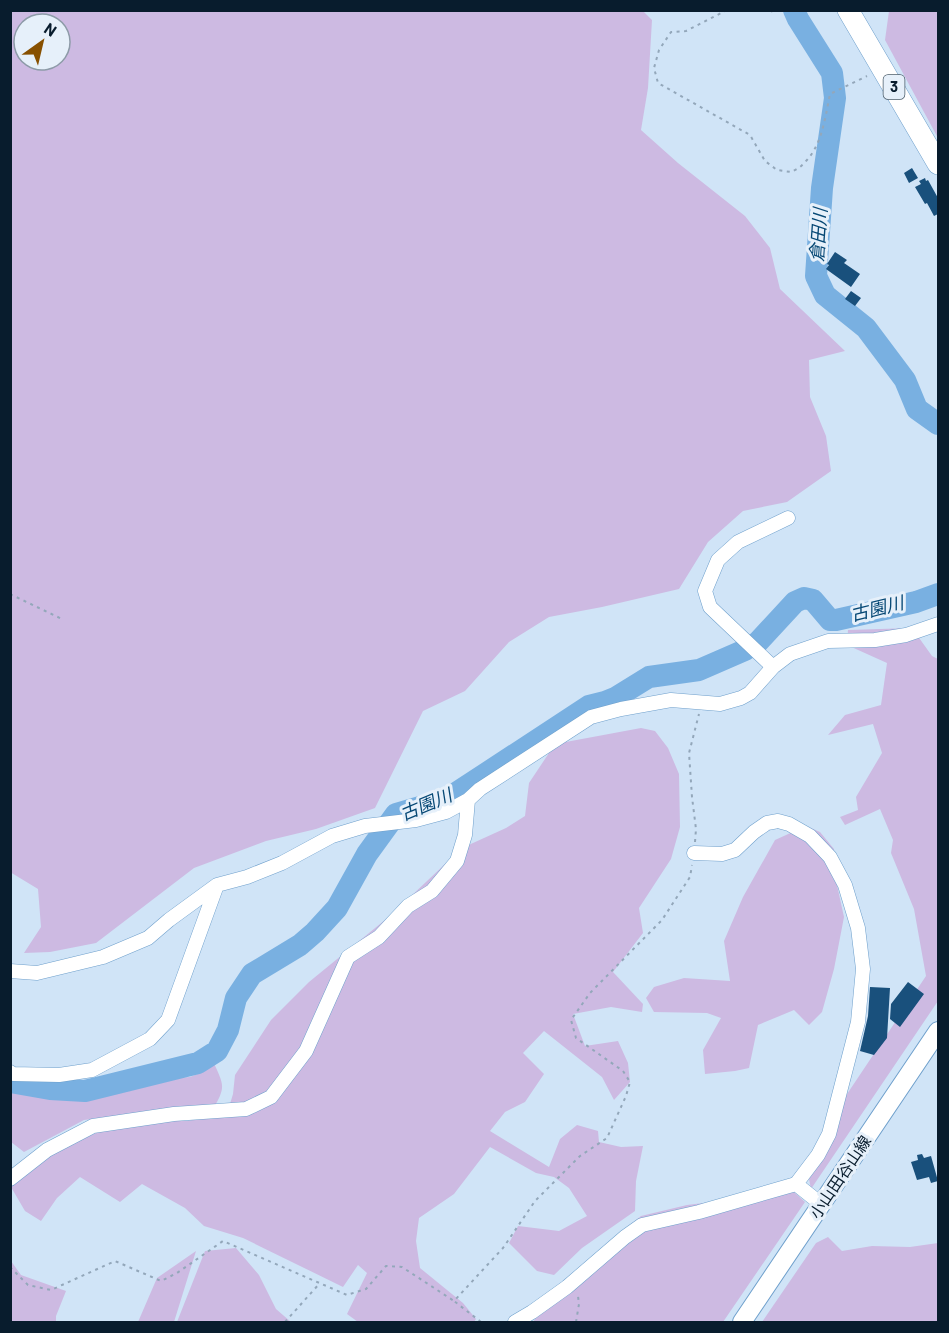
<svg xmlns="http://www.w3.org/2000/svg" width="949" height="1333" viewBox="0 0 949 1333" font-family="Barlow,'Noto Sans JP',sans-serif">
	<rect width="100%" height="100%" fill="#d0e4f7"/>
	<path fill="#cdbae2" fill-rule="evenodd" d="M10 11H643L652 20 648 88 641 130 678 163 745 216 770 248 780 289 845 351 809 360 810 397 826 436 831 471 787 502 743 511 708 542 679 589 602 607 549 617 509 642 465 691 423 711 375 808 316 829 266 841 194 868 96 943 50 952 24 953 41 927 38 889 10 872ZM24 24H60V60H24Z
		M889 11H938V138L885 40Z
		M912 628 932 656 938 659V1001L811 1189 809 1179 825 1143 831 1118 926 976 914 909 891 853 893 840 880 809 845 825 840 817 858 810 856 797 882 753 873 724 828 735 845 715 881 705 887 663 847 645 848 630Z
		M641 728 655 731 668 748 679 774 680 827 671 859 639 908 643 933 613 972 643 1004 642 1012 611 1007 573 1014 585 1046 618 1041 628 1063 630 1082 614 1100 602 1077 544 1031 523 1053 544 1074 525 1102 505 1112 490 1131 549 1167 560 1139 577 1125 598 1131 599 1142 621 1147 643 1146 636 1181 635 1211 582 1248 554 1275 537 1271 509 1243 518 1226 559 1231 587 1216 569 1188 554 1177 536 1173 490 1147 454 1194 419 1218 416 1241 420 1268 463 1303 476 1319 474 1322H358L347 1314 367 1273 358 1265 343 1287 243 1238 204 1226 185 1208 142 1184 120 1202 80 1177 57 1198 41 1221 25 1211 11 1187 10 1183 59 1149 108 1128 147 1118 187 1121 227 1114 233 1094 235 1075 271 1020 309 982 391 915 462 848 506 828 525 816 529 783 555 744Z
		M806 826 820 832 834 849 835 876 844 917 834 969 822 1012 809 1025 794 1010 758 1025 749 1068 735 1071 705 1074 703 1050 721 1018 707 1013 654 1012 646 998 654 987 684 978 730 981 724 941 743 897 775 840Z
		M213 1061C223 1084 227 1086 213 1109H169L84 1120 24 1152 11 1142 10 1079 22 1083 61 1087 190 1077 205 1071Z
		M794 1192 805 1202 723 1322H533L555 1291 605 1245 641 1216 687 1205Z
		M828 1237 842 1251 872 1246 910 1247 938 1243V1322H762L816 1243Z
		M236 1248 259 1275 276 1309 291 1322H177L205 1251Z
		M196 1251 174 1322H138L157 1278Z
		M11 1261 21 1275 66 1291 56 1316V1322H11Z"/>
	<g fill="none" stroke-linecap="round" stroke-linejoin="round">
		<path stroke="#79b0e1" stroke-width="22" d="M794 10 798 19 832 73 835 98 822 188 816 276 825 295 866 328 905 380 917 409 938 424
			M10 1082 50 1089 85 1091 198 1063 217 1051 228 1030 236 998 252 974 300 945 315 932 337 908 367 854 396 814 447 799 589 706 605 702 615 698 649 677 699 670 745 650 758 642 795 602 804 598 813 600 830 620H836L916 602 938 594"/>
	</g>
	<path fill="#19507c" d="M912 168 918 178 909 183 904 173Z
		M925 178 926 181 928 180 938 198V214L934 216 927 203 925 204 915 187 921 184 919 181Z
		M835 252 847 260 844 263 860 274 851 287 826 269 829 265 827 264Z
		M851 291 861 298 855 306 845 299Z
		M908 982 924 994 900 1027 890 1019 891 1004Z
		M870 987 890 988 887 1038 874 1055 860 1051 868 1016Z
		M922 1154 924 1158 931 1156 938 1181 931 1183 929 1177 917 1180 911 1162 918 1160 917 1155Z"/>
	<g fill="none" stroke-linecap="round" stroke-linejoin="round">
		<g stroke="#6fa0cc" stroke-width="15">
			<path id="minor" d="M773 667 710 607 705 591 718 560 738 542 788 518
				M694 853 722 854 735 850 754 832 767 823 778 821 789 824 810 836 830 857 845 885 858 928 863 969 858 1022 829 1134 818 1155 796 1184 821 1204
				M10 971 37 973 103 957 148 938 169 920 217 885 247 877 282 863 332 836 365 826 416 820 446 812 468 800 480 789 591 717 621 709 671 700 720 704 741 698 750 693 773 667 790 654 828 641 875 640 906 635 938 624
				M10 1072 13 1074 59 1075 92 1070 150 1039 168 1020 217 885
				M10 1179 47 1150 93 1126 174 1114 246 1109 271 1097 306 1051 348 957 379 937 408 906 432 891 457 861 465 835 468 800
				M515 1322 532 1312 567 1287 625 1237 642 1225 699 1212 796 1184"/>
		</g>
		<g stroke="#6fa0cc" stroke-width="20">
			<path id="major" d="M742 1322 938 1031"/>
		</g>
		<g stroke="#6fa0cc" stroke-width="22">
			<path id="highway" d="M848 10 938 164"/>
		</g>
		<path stroke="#93a7ba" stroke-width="2" stroke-dasharray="3 4.5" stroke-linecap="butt" d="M727 10 686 31 671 32 659 50 654 68 658 83 750 135 765 161 777 170 791 172C795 170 800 168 803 164 822 147 825 118 830 94L867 76
			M764 10 769 12 776 10
			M10 594 62 619
			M695 842 696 829 692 797 689 753 699 714
			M10 1267 28 1285 51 1290 115 1261 161 1281 177 1273 223 1241 347 1295 366 1289 386 1266 402 1267 454 1301
			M285 1322 320 1283
			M481 1322 454 1301 503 1248 535 1201 580 1156 607 1138 626 1096 630 1082 623 1071 576 1038 571 1020 590 993 662 920 690 877 692 865
			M576 1322 579 1304 578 1296"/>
		<use href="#minor" stroke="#fff" stroke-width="14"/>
		<use href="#major" stroke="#fff" stroke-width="18"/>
		<use href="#highway" stroke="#fff" stroke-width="21"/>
	</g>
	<g text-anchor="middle" stroke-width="6" stroke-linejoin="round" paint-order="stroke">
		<rect fill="#e6f0fa" stroke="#4b5c6a" stroke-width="1.5" x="883.5" y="75" width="21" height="24" rx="4.5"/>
		<g font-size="15" font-weight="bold" fill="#081c2d">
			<text x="894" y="92">3</text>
		</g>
		<g font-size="16" fill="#081c2d" stroke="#e6f0fa">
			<text transform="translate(840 1177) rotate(-56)" y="6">小山田谷山線</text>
		</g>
		<g font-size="18" font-style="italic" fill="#064875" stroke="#e6f0fa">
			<text transform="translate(819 235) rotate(-86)" y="6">倉田川</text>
			<text transform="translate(877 609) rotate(-14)" y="6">古園川</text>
			<text transform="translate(426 805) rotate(-23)" y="6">古園川</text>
		</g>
	</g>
	<rect width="949" height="1333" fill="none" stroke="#081c2d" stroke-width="24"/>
	<g transform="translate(42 42) rotate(34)"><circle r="28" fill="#e6f0fa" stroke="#8d9ba8" stroke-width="1.5"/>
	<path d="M0-4.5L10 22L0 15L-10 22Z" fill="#875000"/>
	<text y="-9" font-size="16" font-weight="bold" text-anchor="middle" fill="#081c2d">N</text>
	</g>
</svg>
